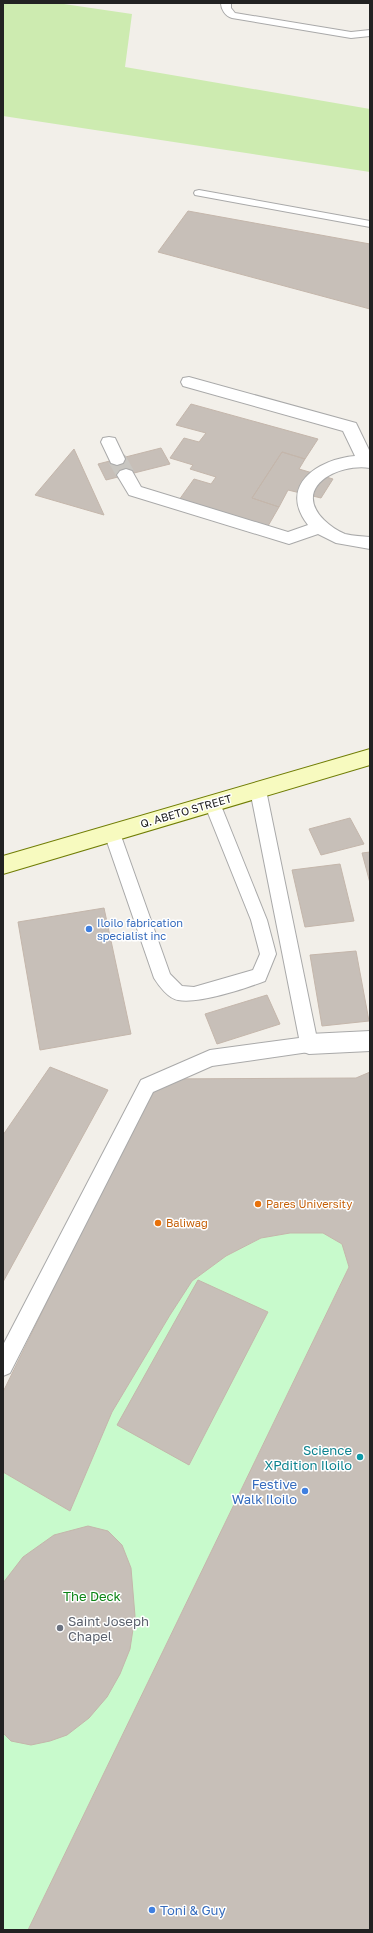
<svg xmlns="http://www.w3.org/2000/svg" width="373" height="1933" viewBox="0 0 373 1933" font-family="'Golos Text',sans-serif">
	<rect width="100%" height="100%" fill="#f2efe9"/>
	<path fill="#cdebb0" d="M3 3H57L132 14 125 67 370 109V172L3 116Z"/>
	<path fill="#c8facc" d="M290 1233H323L342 1244 349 1267 28 1930H3V1472L70 1511 112 1412 170 1315 192 1281 226 1256 261 1238Z"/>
	<path fill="#c7bfb8" stroke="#c4b6ab" d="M188 211 370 244V309L158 252Z
		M191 404 318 439 305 459 282 452 252 498 279 507 268 526 179 500 194 479 211 484 216 477 190 469 193 465 170 458 184 438 199 442 206 433 176 425Z
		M161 448 170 464 106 480 98 464Z
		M74 449 104 515 35 495Z
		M282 452 305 459 299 469 333 479 321 498 288 490 279 507 252 498Z
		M350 818 364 844 321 855 309 829Z
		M370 852V883L362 853Z
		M340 864 354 921 305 927 292 870Z
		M104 908 131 1034 40 1050 18 922Z
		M356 951 369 1021 322 1026 310 955Z
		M267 995 280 1024 217 1044 205 1014Z
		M50 1067 108 1090 3 1282V1135Z
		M370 1072V1930H28L349 1267 342 1244 323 1233H290L261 1238 226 1256 192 1281 170 1315 112 1412 70 1511 3 1472V1392L156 1079 356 1078Z
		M198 1280 268 1312 189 1465 117 1425Z
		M88 1526 108 1531 122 1545 131 1568 135 1616 130 1649 120 1674 107 1697 89 1718 67 1735 50 1741 31 1745 11 1741 3 1733V1583L23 1557 54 1535Z"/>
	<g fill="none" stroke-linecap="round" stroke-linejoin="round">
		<path stroke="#c8c6c1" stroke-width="18" stroke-dasharray="18 8" stroke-linecap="butt" d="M117 459 126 475"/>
		<g stroke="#a9a9a9" stroke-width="2">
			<path id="service" d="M221 3H231V8L235 13 351 32 370 30V36L351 38 232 18C225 16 221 9 221 3Z
				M199 190 370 221V227L195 195 194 193 195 191Z
				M258 784 264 786 266 790 318 1044 315 1050 309 1052 212 1066 153 1092 10 1373 3 1376V1345L141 1080 210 1050 299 1038 250 790 252 786Z
				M212 797 218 799 220 803 267 920 276 954 265 981C244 989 199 1004 178 1000 169 999 159 986 154 978L104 833 106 828 112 827 118 828 120 833 170 974 182 986 194 987 253 970 260 954 251 920 204 803 206 799Z"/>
		</g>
		<g stroke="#a9a9a9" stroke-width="2">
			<path id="pedestrian" d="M370 1031V1051L309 1054 301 1051 298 1044 301 1037 309 1034Z"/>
		</g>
		<g stroke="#a9a9a9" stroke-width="2">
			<path id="minor" d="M189 377 356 423 370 452V468C339 463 291 487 324 520 330 526 338 531 345 534 353 536 362 536 370 537V549L336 543 318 534 289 544 129 495 117 475 120 471 126 469 132 471 141 487 288 532 308 525C277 485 319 459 355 456L343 431 183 386 181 382 183 378Z
				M109 437 115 438 125 459 123 463 117 465 111 463 101 442 103 438Z"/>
		</g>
		<g stroke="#707d05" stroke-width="2">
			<path id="secondary" d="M370 749V765L3 874V856Z"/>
		</g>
		<use href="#service" fill="#fff" fill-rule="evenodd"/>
		<use href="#pedestrian" fill="#fff" fill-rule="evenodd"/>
		<use href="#minor" fill="#fff" fill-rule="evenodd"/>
		<use href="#secondary" fill="#f7fabf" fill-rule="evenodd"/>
	</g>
	<g fill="#3f7fe0" stroke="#fff" stroke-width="1.5">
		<circle cx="89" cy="929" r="4"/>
		<circle cx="305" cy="1491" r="4"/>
		<circle cx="152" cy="1910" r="4"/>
	</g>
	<g fill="#e8710a" stroke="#fff" stroke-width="1.5">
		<circle cx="258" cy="1204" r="4"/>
		<circle cx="158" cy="1223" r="4"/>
	</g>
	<circle fill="#0f9aa8" stroke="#fff" stroke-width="1.5" cx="360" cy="1457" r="4"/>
	<circle fill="#6b7280" stroke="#fff" stroke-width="1.5" cx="60" cy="1628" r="4"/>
	<g text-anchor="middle" stroke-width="3" stroke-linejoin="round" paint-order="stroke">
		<g font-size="11" fill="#222" stroke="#fff">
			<text transform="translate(186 811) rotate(-16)" y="4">Q. ABETO STREET</text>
		</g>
		<g font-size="11" fill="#366cbe" stroke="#fff" text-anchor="start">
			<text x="97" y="927">Iloilo fabrication<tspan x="97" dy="13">specialist inc</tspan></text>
		</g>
		<g font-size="11" fill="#c56008" stroke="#fff" text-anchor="start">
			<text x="266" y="1208">Pares University</text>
			<text x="166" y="1227">Baliwag</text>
		</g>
		<g font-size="13" fill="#0d838f" stroke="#fff" text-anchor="end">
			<text x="352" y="1455">Science<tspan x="352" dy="15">XPdition Iloilo</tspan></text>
		</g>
		<g font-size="13" fill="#366cbe" stroke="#fff" text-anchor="end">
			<text x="297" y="1489">Festive<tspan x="297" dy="15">Walk Iloilo</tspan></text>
			<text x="160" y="1915" text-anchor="start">Toni &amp; Guy</text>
		</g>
		<g font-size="13" fill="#0c8416" stroke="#fff">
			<text x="92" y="1601">The Deck</text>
		</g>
		<g font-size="13" fill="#5b616d" stroke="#fff" text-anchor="start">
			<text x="68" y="1626">Saint Joseph<tspan x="68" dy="15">Chapel</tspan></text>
		</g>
	</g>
	<rect width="373" height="1933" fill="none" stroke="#222222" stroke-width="8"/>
</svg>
